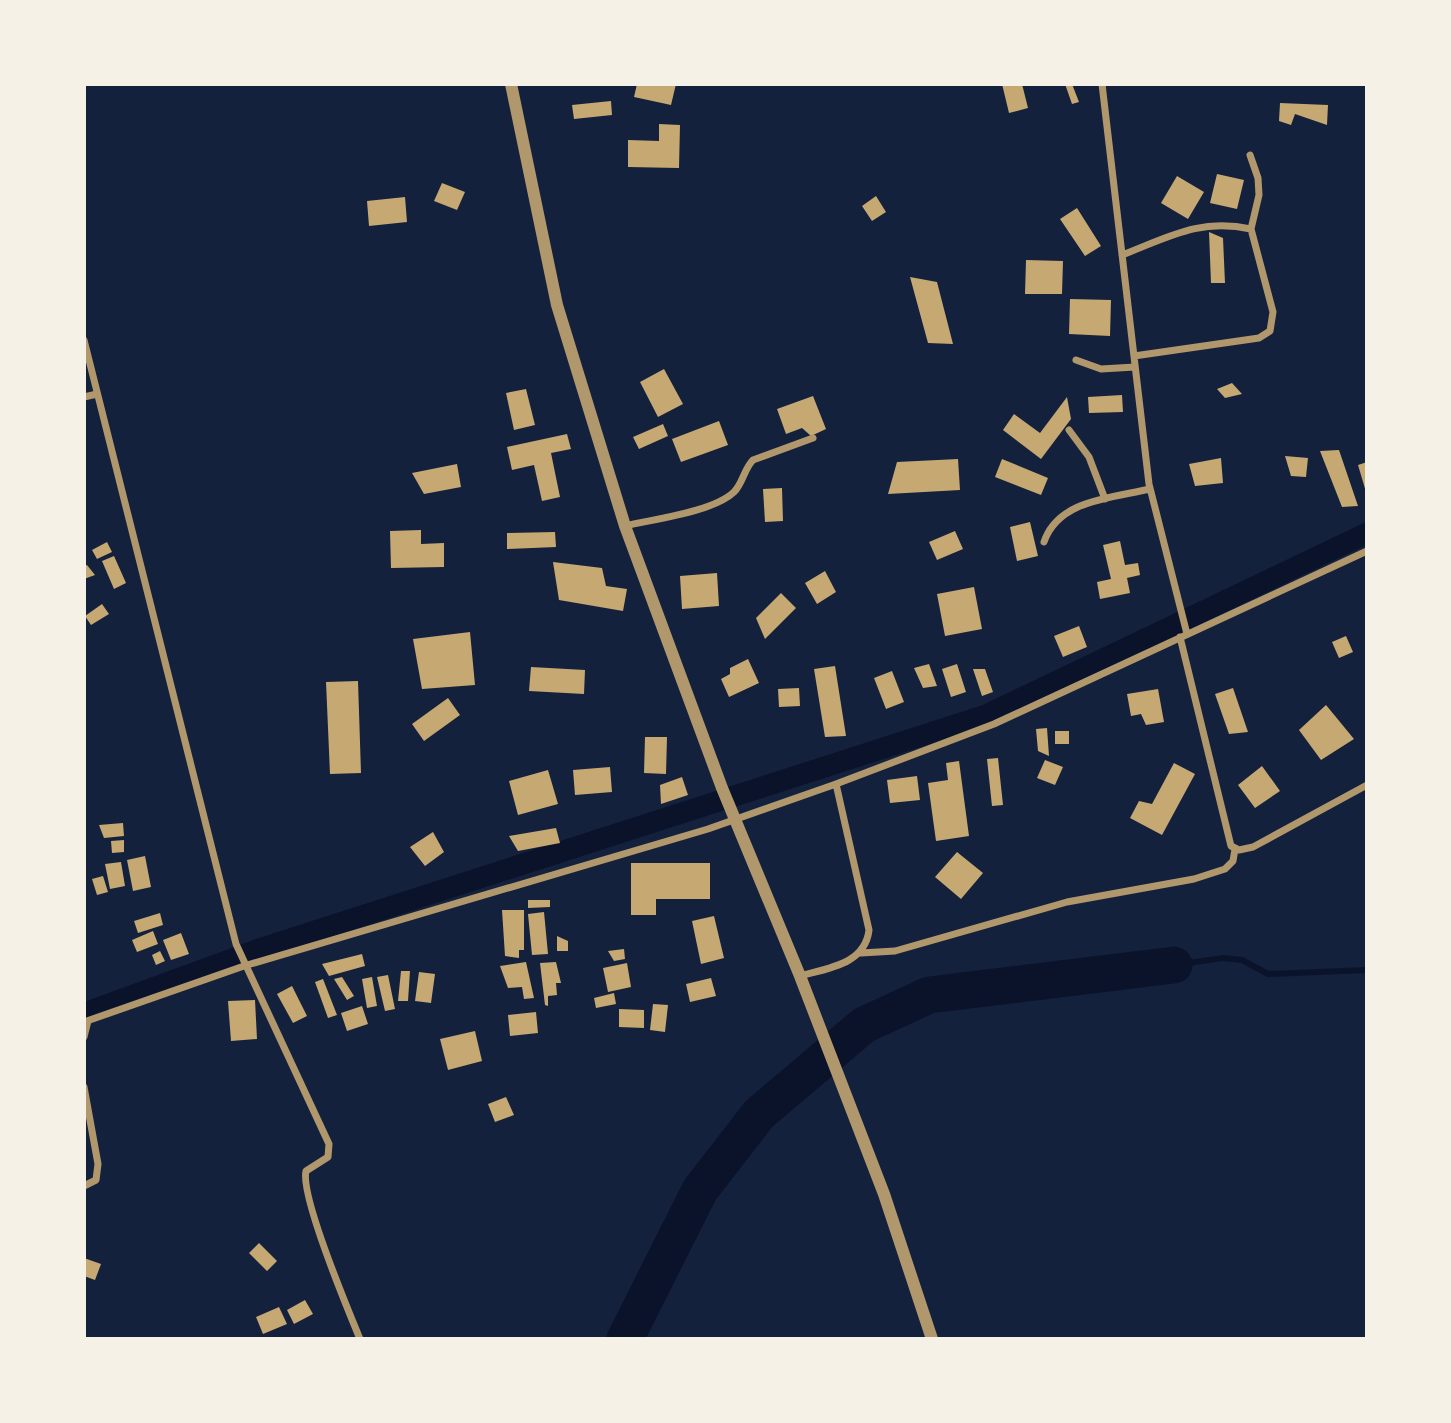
<svg xmlns="http://www.w3.org/2000/svg" width="1451" height="1423" viewBox="0 0 1451 1423" font-family="'Nunito Sans',sans-serif">
	<rect width="100%" height="100%" fill="#14213d"/>
	<g fill="none" stroke-linecap="round" stroke-linejoin="round">
		<path stroke="#0b132b" stroke-width="6" d="M1174 965 1223 958 1242 960 1268 974 1367 970"/>
		<path stroke="#0b132b" stroke-width="21" d="M84 1013 259 949 986 715 1367 533"/>
		<path stroke="#0b132b" stroke-width="37" d="M625 1339 700 1190 759 1114 864 1025 929 995 1174 965"/>
	</g>
	<path fill="#c6a872" d="M637 84H676L671 105 634 97Z
		M1002 84H1022L1028 108 1009 113Z
		M1065 84H1072L1079 102 1072 104Z
		M611 101 612 115 574 119 572 105Z
		M1280 103 1328 105 1327 125 1295 114 1291 125 1279 121Z
		M659 124 680 125 679 168 628 167V140L659 141Z
		M1217 174 1244 180 1237 209 1210 203Z
		M1177 176 1204 192 1188 219 1161 203Z
		M442 183 465 192 457 210 434 201Z
		M876 196 886 212 872 221 862 206Z
		M405 197 407 222 369 226 367 201Z
		M1077 208 1101 246 1085 256 1060 219Z
		M1209 232 1223 238 1225 283H1211Z
		M1026 260 1063 261 1062 294H1025Z
		M910 277 937 282 953 344 928 343Z
		M1070 299 1111 300 1110 336 1069 334Z
		M664 369 683 404 658 417 640 382Z
		M1232 383 1242 394 1225 398 1217 389Z
		M526 389 535 425 514 430 506 393Z
		M1122 395 1123 412 1089 413 1088 397Z
		M813 396 826 429 811 436 802 428 786 434 777 409Z
		M1067 397 1071 419 1041 459 1003 430 1014 414 1040 433Z
		M719 421 728 445 681 462 672 439Z
		M663 424 668 436 639 449 633 437Z
		M567 434 571 449 551 453 560 497 542 501 534 465 512 470 507 447Z
		M1339 450 1358 506 1342 507 1320 451Z
		M1285 456 1308 458 1306 477 1291 476Z
		M1221 458 1223 483 1195 486 1189 464Z
		M958 459 960 490 888 494 897 462Z
		M1002 459 1048 478 1041 495 995 477Z
		M1367 462V492H1366L1358 465Z
		M457 464 461 487 424 494 412 473Z
		M782 488 783 521 765 522 763 489Z
		M1030 522 1038 556 1017 561 1010 527Z
		M421 530V544L444 543V567L391 568 390 531Z
		M955 531 963 549 937 560 929 542Z
		M555 532 556 547 507 549V533Z
		M1120 541 1125 565 1138 563 1140 575 1127 578 1130 593 1100 599 1097 582 1111 579 1103 545Z
		M107 542 112 552 97 559 92 550Z
		M114 556 126 583 114 589 102 561Z
		M553 562 602 568 606 586 627 589 623 611 559 600Z
		M87 565 95 575 84 579V566Z
		M825 571 836 592 817 604 805 583Z
		M717 573 719 606 682 609 680 576Z
		M974 587 982 629 945 636 937 594Z
		M781 593 796 608 765 639 756 618Z
		M102 604 109 614 91 625 85 616Z
		M1079 626 1087 647 1063 657 1054 636Z
		M470 632 475 685 422 689 413 639Z
		M1346 636 1353 652 1339 658 1332 642Z
		M748 659 759 683 729 697 721 679 730 674V668Z
		M929 664 937 686 923 688 914 668Z
		M957 664 966 692 951 697 942 669Z
		M835 666 846 736 825 737 814 669Z
		M531 667 585 670 584 694 529 691Z
		M973 669H985L993 692 982 696Z
		M892 671 904 702 886 709 874 678Z
		M358 681 361 773 330 774 326 682Z
		M799 688 800 706 779 707 778 689Z
		M1233 688 1248 732 1229 734 1215 694Z
		M1158 689 1164 722 1146 725 1141 714 1131 716 1127 694Z
		M448 698 460 715 424 741 412 724Z
		M1326 705 1354 739 1321 760 1299 730Z
		M1047 728 1049 756 1038 751 1036 729Z
		M1055 731H1069V744H1055Z
		M645 737H667L666 774 644 773Z
		M998 758 1003 805 992 806 987 759Z
		M1045 760 1063 767 1055 785 1037 778Z
		M959 761 969 836 936 841 928 783 948 780 946 763Z
		M1174 763 1195 774 1162 835 1130 818 1139 801 1152 804Z
		M1262 766 1280 791 1255 808 1238 785Z
		M610 767 612 792 575 795 573 770Z
		M548 770 558 804 518 815 509 781Z
		M917 776 920 800 890 803 887 780Z
		M682 777 688 795 661 804 660 785Z
		M123 823 124 836 104 838 99 825Z
		M556 828 560 843 518 851 509 836Z
		M433 832 444 852 425 866 410 847Z
		M124 840V852L112 853 111 841Z
		M957 852 983 873 961 899 935 877Z
		M145 856 151 887 133 891 127 860Z
		M121 862 125 886 110 889 105 864Z
		M631 863H710V899H656V915H631Z
		M103 876 108 892 97 895 92 879Z
		M528 900H550V907L528 908Z
		M502 910H524V950H519V958L505 956Z
		M544 912 548 954 532 955 528 914Z
		M160 913 163 925 138 933 134 921Z
		M714 916 724 958 701 964 692 921Z
		M153 931 158 944 137 952 132 940Z
		M181 933 189 954 171 960 163 940Z
		M557 936 568 941V951H557Z
		M624 949 625 959 614 961 608 951Z
		M160 951 165 961 156 965 152 955Z
		M362 954 365 966 329 976 322 964Z
		M526 962 534 998 524 999 522 987 508 988 500 966Z
		M556 962 561 983H556L557 995 548 996V1006L545 1005 540 963Z
		M627 963 631 987 608 992 603 968Z
		M401 971H410L408 1001H398Z
		M419 972 435 974 431 1003 415 1001Z
		M388 975 395 1009 385 1011 377 977Z
		M342 977 354 996 347 1000 334 979Z
		M372 977 377 1006 367 1008 362 979Z
		M711 978 716 996 690 1002 686 984Z
		M323 979 337 1015 328 1018 315 982Z
		M292 986 307 1016 293 1023 277 994Z
		M614 993 616 1004 596 1008 594 998Z
		M255 1000 257 1039 231 1041 228 1001Z
		M653 1004 668 1005 665 1032 650 1030Z
		M362 1006 368 1024 347 1031 341 1013Z
		M619 1009 644 1010V1028L619 1027Z
		M536 1012 538 1033 510 1036 508 1015Z
		M475 1031 482 1061 448 1070 440 1039Z
		M506 1097 514 1115 495 1122 488 1104Z
		M259 1243 277 1261 267 1271 249 1253Z
		M84 1258 101 1264 95 1280 84 1276Z
		M305 1300 313 1314 294 1324 287 1310Z
		M279 1307 287 1324 263 1334 256 1317Z"/>
	<g fill="none" stroke-linecap="round" stroke-linejoin="round">
		<path stroke="#b1986c" stroke-width="7" d="M1102 84 1149 484 1187 634
			M1122 255C1169 237 1199 218 1251 229
			M84 340 236 944 329 1144 328 1157 306 1171C300 1195 348 1310 360 1339
			M1134 356 1259 338 1270 331 1273 312 1251 229 1259 195 1258 178 1250 155
			M1076 360 1101 369 1135 367
			M84 397 97 394
			M1069 430 1089 457 1105 499
			M625 526C654 519 713 512 734 492 743 483 744 469 753 460L813 438
			M1044 542C1058 500 1111 498 1150 489
			M1180 637 1231 846 1239 850 1253 847 1367 785
			M861 953 895 951 1067 902 1194 879 1225 869 1233 861 1235 849
			M800 976C829 968 865 964 869 930L836 784
			M84 1022 244 966 708 829 836 784 994 724 1367 551
			M84 1037 88 1021
			M84 1087 98 1164 96 1180 84 1186"/>
		<path stroke="#b1986c" stroke-width="12" d="M511 84 557 305 625 526 722 788 800 976 884 1194 932 1339"/>
	</g>
	<rect width="1451" height="1423" fill="none" stroke="#f6f1e7" stroke-width="172"/>
</svg>
